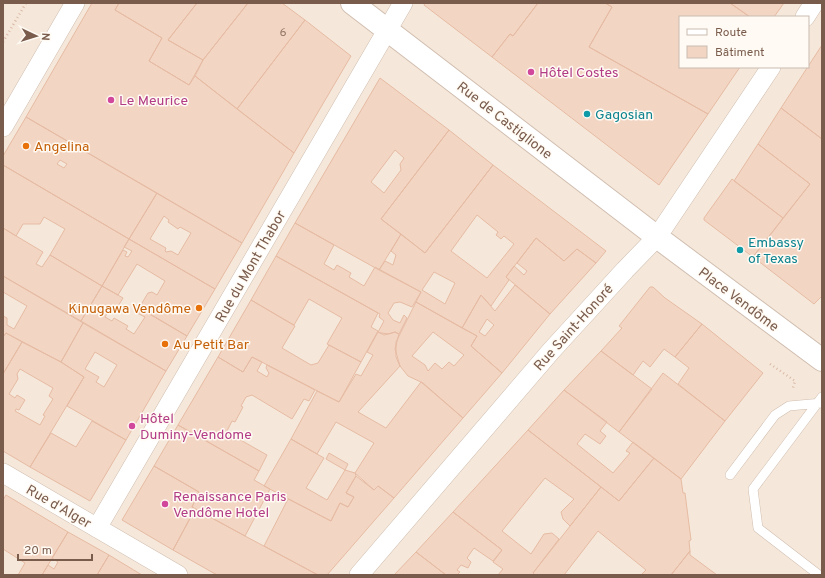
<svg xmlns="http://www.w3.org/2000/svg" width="825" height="578" viewBox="0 0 825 578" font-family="Overpass,sans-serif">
	<rect width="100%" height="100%" fill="#fdf6ec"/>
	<path fill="#f5e8da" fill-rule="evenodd" d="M3 3H822V575H3ZM680 17H808V67H680Z"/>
	<path fill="#f3d5c3" stroke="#e6bba3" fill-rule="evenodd" d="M92 3H119L115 10 162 38 149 61 189 85 195 76 294 153 242 243 26 117Z
		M119 3H197L168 40 203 60 189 85 149 61 162 38 115 10Z
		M197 3H248L203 60 168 40Z
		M248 3H282L305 20 237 109 195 76 203 60Z
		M425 3H538L513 36 510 34 492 57 424 5Z
		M538 3H605L612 7 589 47 708 114 659 185 492 57 510 34 513 36Z
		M605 3H730L750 17H680V67H740L708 114 589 47 612 7Z
		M730 3H784L774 17H750Z
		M305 20 351 56 294 153 237 109Z
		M822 45V139L781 108Z
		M380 78 449 130 381 219 401 234 379 270 295 223ZM395 150 404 158 400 164 401 170 384 193 371 182Z
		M781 108 822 139V296L814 304 753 257 810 184 758 144Z
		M26 117 157 193 129 239 3 165V156ZM60 160 67 164 64 168 57 164Z
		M449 130 493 165 425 253 381 219Z
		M758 144 810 184 783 218 734 181Z
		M3 165 129 239 102 286 50 255 65 229 44 217 40 224H23L16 236 3 228Z
		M493 165 606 251 596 263 577 249 564 261 536 238 506 277 509 280 491 306 481 295 462 328 416 302 421 292 379 270 385 261 393 265 396 255 391 251 401 234 425 253ZM477 215 498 232 496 235 501 239 504 236 514 244 487 278 451 251ZM434 272 455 283 445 304 422 290Z
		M732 179 783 218 753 257 704 220V218Z
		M157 193 242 243 215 289 129 239ZM164 216 169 220 168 222 178 229 180 227 191 233 178 255 171 251 166 252 165 251 166 248 150 239Z
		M295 223 334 245 324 264 334 270 337 265 351 273 349 277 364 286 375 267 421 292 412 307 400 302 394 303 388 313 393 320 400 323 404 315 407 318 399 334 395 332 389 334 381 333 378 332 384 321 379 317 380 314 276 256Z
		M3 228 43 252 36 264 42 267 50 255 102 286 81 321 3 276Z
		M536 238 564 261 577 249 596 263 550 314 506 277 514 266 524 275 527 271 517 263Z
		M129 239 215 289 187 336 139 308 148 293 152 292 157 295 165 281 137 264 118 295 102 286 123 250 127 252 125 256 128 257 132 251 124 247Z
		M276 256 378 313 371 327 378 331 361 362 327 344 342 318 309 299 294 325 251 300Z
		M3 276 83 323 61 362 6 333 3 337V316L7 318V325L14 329 27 306 3 292Z
		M515 285 550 314 502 373 471 346 477 336 462 328 481 295 495 311ZM487 319 494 325 485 336 479 332Z
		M102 286 123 298 115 311 110 309 105 317 112 321 114 318 128 326 126 329 134 334 145 317 137 313 140 308 187 336 166 371 81 321Z
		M650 287H653L665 298 702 324 675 357 664 349 650 367 643 361 633 375 601 351 622 328 619 326Z
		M251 300 295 326 282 348 311 365 318 363 329 345 361 362 339 402 252 357 243 372 218 357Z
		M416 302 477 336 471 346 502 373 463 418 423 383 408 376 400 366 396 357V342ZM433 332 464 355 454 366 449 362 442 369 435 363 428 371 425 365 412 356Z
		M83 323 166 371 126 440 67 406 84 377 61 362ZM95 352 117 365 104 387 96 382 99 377 85 369Z
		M702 324 763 373 725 421 678 384 689 368 675 357Z
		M378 332 384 335 395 332 399 334 395 349 400 366 358 412 386 428 421 382 463 418 394 498 378 486 374 490 355 473 374 443 336 422 317 454 291 439 317 391 339 402 356 374 361 376 373 355 367 352Z
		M6 333 22 342 3 374V337Z
		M22 342 61 362 84 377 30 467 3 451V374ZM20 369 53 388 49 396 53 399 43 415 45 416 40 425 15 411 16 409 19 410 25 400 17 395 15 398 9 394 18 379 17 374Z
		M601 351 652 389 619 432 564 390Z
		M218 357 243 372 252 357 262 362 257 371 267 377 269 373 266 368 267 365 315 390 309 401 304 399 292 419 252 395 246 397 241 406 243 407 235 422 232 421 227 431 228 437 235 441 237 438 267 455 259 471 178 425Z
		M663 373 725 421 681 479 619 432Z
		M564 390 607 422 600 431 606 436 600 444 585 434 577 444 613 473 630 453 626 451 633 442 654 458 619 501 528 430Z
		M92 421 126 440 90 501 30 467 51 433 76 447Z
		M178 425 259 471 254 480 270 489 245 536 192 507 199 492 154 466Z
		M528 430 601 487 570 526 563 519 561 512 574 499 545 478 502 531 531 554 544 534 552 533 559 539 533 573 535 575H498L503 569 493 562 502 550 453 512Z
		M291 439 324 458 306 488 327 500 345 470 355 473 356 476 346 493 354 497 348 507 340 503 331 521 264 486Z
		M329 453 348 464 345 470 326 459Z
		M654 458 681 479 683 493H685L691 540 689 541 690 551 671 575H641L646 570 598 531 564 575H535L533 573 601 487 619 501Z
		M154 466 199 492 192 507 195 509 173 550 122 520Z
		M356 476 374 490 378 486 394 498 327 575H318L264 546 288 499 331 521 340 503 348 507 354 497 346 493Z
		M6 495 68 532 42 575H18L25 563 3 549V500Z
		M195 509 245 536 318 575H217L173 550Z
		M453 512 502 550 493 561 474 548 467 558 471 562 468 568 461 565 457 570 460 572 457 575H446L416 552Z
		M68 532 109 555 97 575H42L48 565 54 569 58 562 52 558Z
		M690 551V555L717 575H671Z
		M416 552 446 575H394Z
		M109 555 137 572 142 575H97Z"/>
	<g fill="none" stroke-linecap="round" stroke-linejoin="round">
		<g stroke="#d1beb0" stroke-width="10">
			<path id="service" d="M730 475 775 415 789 406 822 403
				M819 575 758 528 753 489 822 397"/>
		</g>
		<g stroke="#d1beb0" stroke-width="20">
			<path id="minor" d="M805 17 814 3
				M3 127 75 3
				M3 473 178 575
				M97 528 403 3
				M359 575 551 351 625 270 657 237 771 67"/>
		</g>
		<g stroke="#d1beb0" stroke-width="24">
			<path id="tertiary" d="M352 3 657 237 822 360"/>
		</g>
		<path stroke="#d9b8a5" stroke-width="2.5" stroke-dasharray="1 3" stroke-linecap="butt" d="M3 42 26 3
			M770 364 795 381 793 388"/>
		<use href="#service" stroke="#fff" stroke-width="9"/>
		<use href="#minor" stroke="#fff" stroke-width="19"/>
		<use href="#tertiary" stroke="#fff" stroke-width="22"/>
	</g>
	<g fill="#d1479c" stroke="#fffaf3" stroke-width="1.5">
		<circle cx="531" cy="72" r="4"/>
		<circle cx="111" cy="100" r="4"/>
		<circle cx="132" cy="426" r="4"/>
		<circle cx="165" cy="504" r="4"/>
	</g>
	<g fill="#0f9aa8" stroke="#fffaf3" stroke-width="1.5">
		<circle cx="587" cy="114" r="4"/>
		<circle cx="740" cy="250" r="4"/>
	</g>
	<g fill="#e8710a" stroke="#fffaf3" stroke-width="1.5">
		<circle cx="26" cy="146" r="4"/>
		<circle cx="199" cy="308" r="4"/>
		<circle cx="165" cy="344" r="4"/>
	</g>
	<g text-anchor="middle" stroke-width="3" stroke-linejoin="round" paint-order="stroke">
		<g font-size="12" fill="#987a6a">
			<text x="283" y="36">6</text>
		</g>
		<g font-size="14" fill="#b23c85" stroke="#fffaf3" text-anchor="start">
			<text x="539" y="77">Hôtel Costes</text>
			<text x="119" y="105">Le Meurice</text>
			<text x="140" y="423">Hôtel<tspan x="140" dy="16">Duminy-Vendome</tspan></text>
			<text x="173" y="501">Renaissance Paris<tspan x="173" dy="16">Vendôme Hotel</tspan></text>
		</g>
		<g font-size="14" fill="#0d838f" stroke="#fffaf3" text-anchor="start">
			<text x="595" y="119">Gagosian</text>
			<text x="748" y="247">Embassy<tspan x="748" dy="16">of Texas</tspan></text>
		</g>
		<g font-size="14" fill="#7a5c4d" stroke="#fffaf3">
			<text transform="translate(505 120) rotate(38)" y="5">Rue de Castiglione</text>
			<text transform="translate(250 266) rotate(-60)" y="5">Rue du Mont Thabor</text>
			<text transform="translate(739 299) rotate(37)" y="5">Place Vendôme</text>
			<text transform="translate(573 327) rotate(-48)" y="5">Rue Saint-Honoré</text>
			<text transform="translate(59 506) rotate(30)" y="5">Rue d'Alger</text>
		</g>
		<g font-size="14" fill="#c56008" stroke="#fffaf3" text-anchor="start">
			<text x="34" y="151">Angelina</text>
			<text x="191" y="313" text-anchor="end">Kinugawa Vendôme</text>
			<text x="173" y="349">Au Petit Bar</text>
		</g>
	</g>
	<rect width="825" height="578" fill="none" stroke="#7a5c4d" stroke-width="8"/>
	<rect x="679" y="16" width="130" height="52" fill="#fffaf3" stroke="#cabbb1"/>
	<rect x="687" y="29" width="20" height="6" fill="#ffffff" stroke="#cabbb1"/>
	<text x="715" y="36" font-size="12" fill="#7a5c4d">Route</text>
	<rect x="687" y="46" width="20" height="12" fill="#f3d5c3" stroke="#cabbb1"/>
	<text x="715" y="56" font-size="12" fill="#7a5c4d">Bâtiment</text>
	<g transform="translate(36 36) rotate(94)" stroke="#fffaf3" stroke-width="3" paint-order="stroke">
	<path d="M0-3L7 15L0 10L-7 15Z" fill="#7a5c4d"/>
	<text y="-6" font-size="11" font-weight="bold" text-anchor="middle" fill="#7a5c4d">N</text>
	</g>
	<path d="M18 554v6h74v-6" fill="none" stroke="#7a5c4d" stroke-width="2"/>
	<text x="24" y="554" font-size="12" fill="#7a5c4d" stroke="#fffaf3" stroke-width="3" paint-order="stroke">20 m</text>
</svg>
